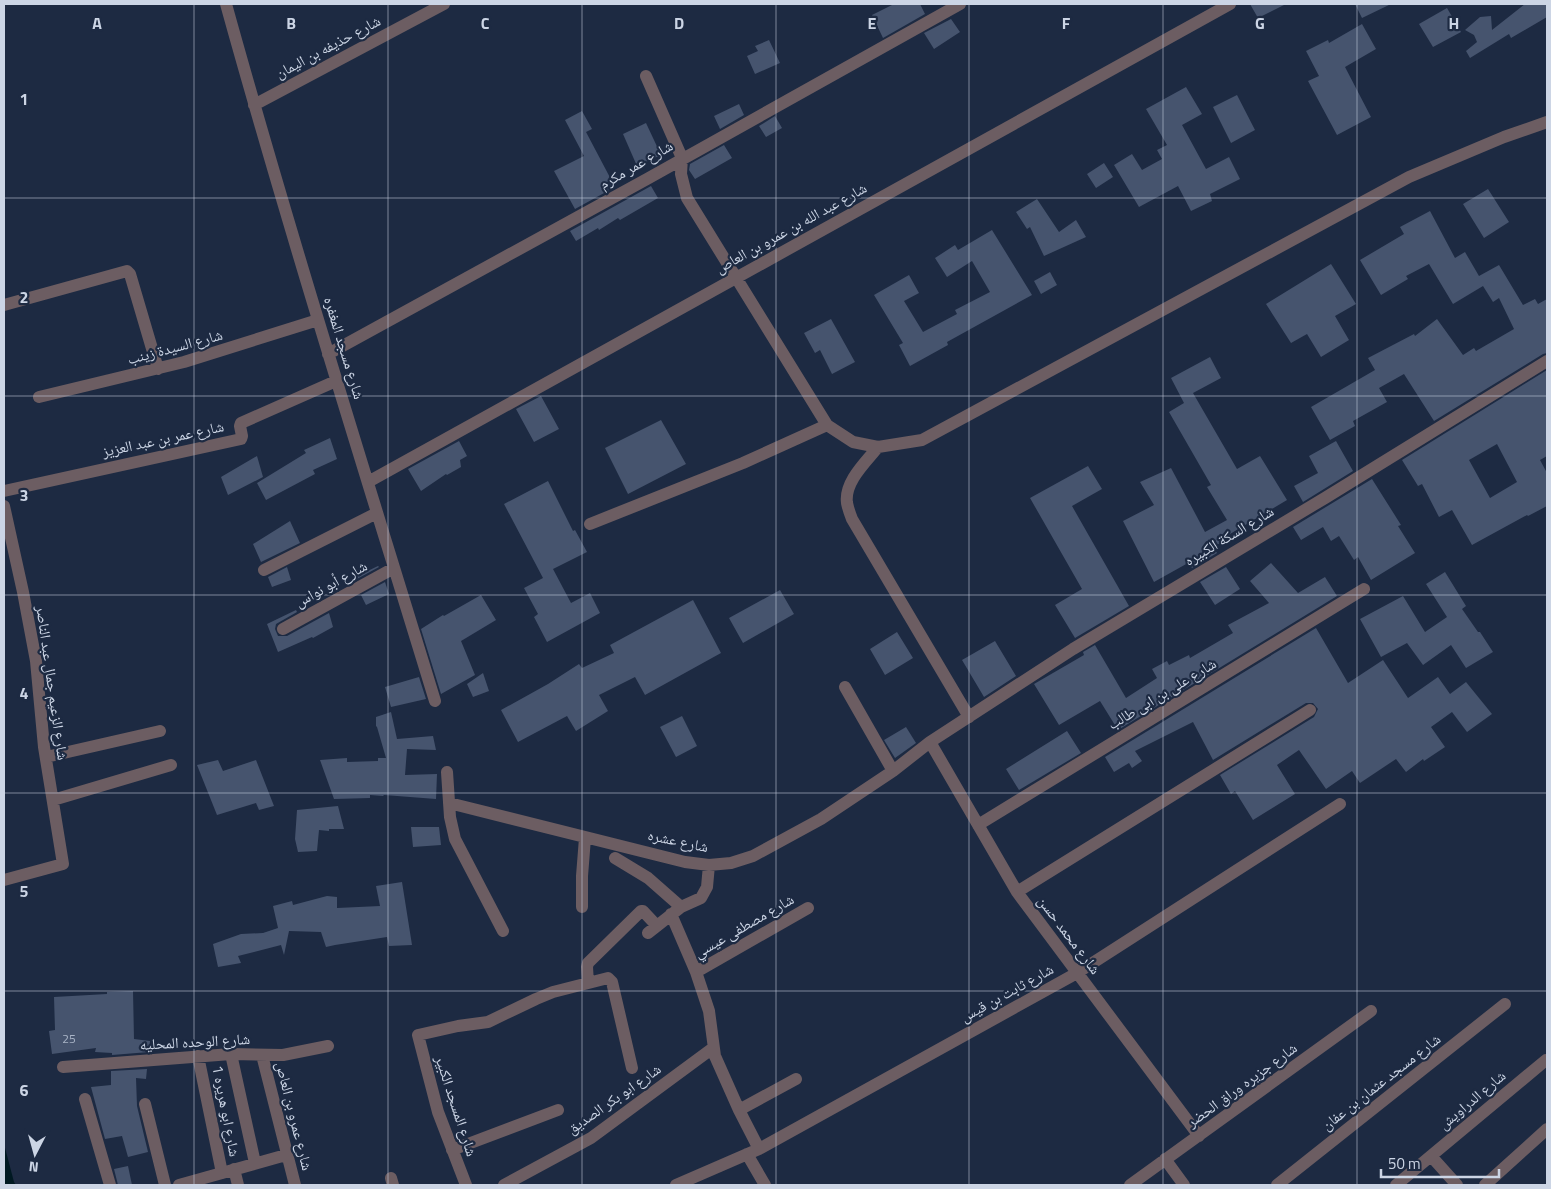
<svg xmlns="http://www.w3.org/2000/svg" width="1551" height="1189" viewBox="0 0 1551 1189" font-family="'Titillium Web','Noto Naskh Arabic',sans-serif">
	<rect width="100%" height="100%" fill="#1d2a42"/>
	<path fill="#001922" d="M4 1144 14 1182 16 1185H4Z"/>
	<path fill="#46546e" fill-rule="evenodd" d="M894 4H920L925 14 883 38 872 15Z
		M1250 4H1286L1258 18Z
		M1355 4H1391L1362 18Z
		M1525 4H1547V17L1511 38 1509 34 1470 58 1466 51 1477 42 1474 35 1465 30 1480 17 1491 16 1492 30Z
		M1447 8 1461 32 1433 47 1419 24Z
		M951 19 960 32 934 49 924 33Z
		M1362 24 1376 49 1345 67 1371 117 1337 135 1308 81 1319 76 1306 51 1328 40 1329 43Z
		M769 40 780 63 755 74 747 56 758 51 755 46Z
		M1186 87 1202 114 1182 125 1206 169 1229 157 1240 179 1210 194 1212 201 1191 211 1178 186 1139 207 1114 165 1132 154 1142 170 1162 159 1157 150 1167 145 1146 109Z
		M1237 95 1255 130 1231 143 1213 107Z
		M739 104 744 115 720 129 714 116Z
		M582 111 592 129 586 132 615 187 575 209 554 171 584 156 565 120Z
		M775 116 782 128 766 137 759 126Z
		M646 123 661 155 637 166 623 134Z
		M724 145 732 158 695 179 689 170 690 164Z
		M1104 163 1113 177 1096 188 1087 174Z
		M651 186 658 198 620 220 618 218 599 230 598 228 576 241 570 231Z
		M1488 189 1509 222 1484 238 1463 204Z
		M1037 199 1059 232 1076 220 1086 237 1044 256 1030 227 1027 229 1016 212Z
		M1430 211 1455 258 1465 252 1479 276 1499 265 1523 305 1535 299 1538 304 1547 299V353L1543 354 1434 421 1404 374 1379 388 1387 402 1353 421 1355 426 1330 440 1311 407 1375 370 1368 358 1414 334 1415 336 1437 319 1463 355 1474 348 1476 351 1514 329 1499 298 1493 302 1483 286 1453 304 1429 264 1406 276 1408 279 1381 295 1360 260 1404 234 1400 227Z
		M992 230 1032 295 947 342 948 345 910 366 899 345 903 343 874 295 909 275 919 293 904 301 923 332 957 314 955 310 990 292 972 261 947 277 935 258 955 245 958 250Z
		M1331 264 1356 304 1335 316 1349 340 1321 357 1307 334 1291 343 1266 304Z
		M1050 272 1057 285 1041 294 1034 281Z
		M831 319 855 362 832 374 820 350 815 353 804 333Z
		M1210 357 1221 378 1193 393 1237 469 1260 456 1287 500 1225 537 1226 540 1213 547 1217 553 1192 568 1188 563 1154 582 1123 521 1154 505 1140 482 1171 468 1205 532 1227 520 1207 487 1211 485 1169 412 1184 403 1171 378Z
		M1547 370V456L1540 460 1547 473V506L1528 516 1527 515 1472 545 1452 510 1439 517 1422 484 1418 486 1402 460ZM1497 444 1517 482 1490 498 1469 460Z
		M541 396 559 429 534 442 516 409Z
		M661 420 686 464 628 494 605 448Z
		M330 438 337 459 313 470 315 474 266 500 257 483 306 453 304 450Z
		M459 441 467 456 460 460 461 467 447 475 446 474 421 491 408 469Z
		M1336 441 1353 471 1303 502 1294 486 1318 473 1309 456Z
		M257 456 263 477 228 495 221 477Z
		M1088 466 1102 489 1072 506 1129 606 1075 638 1055 605 1082 589 1030 498Z
		M1372 479 1401 525 1398 526 1415 553 1371 580 1358 557 1354 560 1339 536 1331 541 1323 527 1301 540 1293 527Z
		M548 481 573 531 575 530 587 552 553 569 571 603 590 593 600 613 547 642 534 617 538 614 524 588 543 578 504 504Z
		M290 521 300 543 261 562 253 544Z
		M1271 563 1298 593 1325 577 1337 596 1118 730 1100 701 1059 725 1034 684 1084 655 1083 652 1095 645 1126 698 1157 678 1152 669 1167 661 1169 665 1189 655 1190 658 1233 633 1228 625 1269 603 1250 581Z
		M378 566 379 567 355 580 353 578Z
		M287 567 291 580 272 587 268 577Z
		M1226 567 1240 589 1215 605 1200 582Z
		M1445 572 1466 606 1462 609 1478 632H1480L1493 652 1466 668 1451 645 1423 665 1407 643 1381 657 1360 619 1403 596 1425 632 1447 617 1426 584Z
		M385 582 389 594 366 605 361 595Z
		M780 590 794 614 743 643 729 618Z
		M481 595 496 620 461 641 475 675 441 694 421 629 443 615 444 616Z
		M693 600 721 653 645 695 635 677 599 695 608 711 576 731 567 716 518 742 501 710 548 684 579 664 582 668 614 653 610 645Z
		M296 610 297 612 276 624 275 629 278 636H287L329 613 333 627 313 638 312 637 278 652 267 624Z
		M1316 628 1348 683 1383 660 1408 698 1438 677 1450 694 1466 682 1492 714 1467 732 1452 712 1431 727 1445 747 1424 761 1423 759 1406 772 1396 759 1360 783 1352 771 1326 789 1299 750 1277 765 1295 794 1253 820 1235 791 1231 794 1220 775 1314 717 1318 709 1313 703H1306L1213 760 1193 722 1135 751 1142 761 1132 768 1129 763 1114 772 1105 757Z
		M897 632 913 658 885 675 870 649Z
		M995 641 1016 676 984 697 962 660Z
		M483 673 489 691 473 697 467 684Z
		M419 677 426 699 391 707 385 687Z
		M391 712 397 739 433 736 436 750 407 749 405 775 437 774 436 799 384 795 383 796 370 795V798L334 799 320 760 347 758V762L378 761V758H386L377 727 376 726V717Z
		M682 716 697 746 676 757 660 727Z
		M906 727 916 743 895 758 884 740Z
		M1067 731 1081 753 1019 790 1006 769Z
		M218 760 223 771 256 760 274 806 259 810 256 803 217 815 197 765Z
		M338 806 344 829H329V831L319 830 317 851 298 852 295 839 297 810Z
		M411 827H439L441 845 413 847Z
		M402 882 412 945 389 946 387 937 335 945 326 947 321 932 289 931 284 955 281 945 238 956 241 963 218 967 213 944 241 934 263 933 278 928 273 906 292 901 293 905 327 896 337 897V908L380 906 376 886Z
		M133 991 134 1039 150 1041 149 1052 112 1055V1053L95 1052 96 1048 52 1054 49 1031 55 1030 54 997 107 994V992Z
		M147 1069 146 1079 136 1078 137 1106 148 1152 128 1157 122 1136 105 1139 91 1087 111 1085V1071Z
		M128 1166 132 1185H118L114 1169Z"/>
	<g fill="none" stroke-linecap="round" stroke-linejoin="round">
		<path stroke="#6c5d62" stroke-width="12" d="M226 4C291 238 364 469 435 701
			M646 76 682 158 681 174 687 198 827 425 853 442 878 447 922 440 1409 177 1504 137 1547 122
			M254 105 444 4
			M4 305 127 271 130 274 158 369
			M328 354 647 179 960 4
			M39 397 184 362 318 320
			M878 447C866 462 844 482 847 503 848 508 850 514 852 519L969 717
			M368 482 1230 4
			M4 491 241 439 242 436 240 426 241 423 336 381
			M4 506 23 592 36 661 44 747 63 864 4 880
			M590 524 743 463 827 425
			M264 570 377 513
			M283 629 394 568
			M845 687 893 771
			M930 742 1017 892 1199 1136
			M46 757 160 731
			M447 772 450 817 455 839 503 931
			M53 800 171 765
			M449 803 685 862 709 865 731 863 753 856 821 819 893 771 930 742 1073 649 1325 498 1547 361
			M978 825 1364 589
			M615 858 648 878 681 907
			M1017 892 1310 710
			M582 907V876L585 838
			M671 914 696 972 709 1011 715 1056 739 1110 759 1149
			M648 933 681 907 701 898 707 887 709 865
			M696 972 808 908
			M588 983 587 967 588 963 641 911H643L657 926
			M231 1054 255 1163
			M262 1055 295 1185
			M198 1056 222 1173
			M63 1067 231 1054 283 1055 328 1046
			M85 1099 110 1185
			M145 1104 165 1185
			M739 1110 796 1079
			M452 1150 558 1110
			M747 1154 765 1185
			M1431 1156 1457 1185
			M1165 1159 1184 1185
			M234 1169 238 1185
			M391 1178 393 1185
			M179 1185 286 1155
			M466 1185 438 1112 418 1035 458 1026 488 1022 536 999 553 992 608 978 612 982 632 1068
			M504 1185 591 1138 713 1048
			M676 1185 759 1149 1077 973 1340 804
			M1130 1185 1371 1011
			M1277 1185 1505 1004
			M1396 1185 1546 1060
			M1485 1185 1547 1129"/>
	</g>
	<path fill="none" stroke="#ccd5e5" stroke-width="1" stroke-opacity="0.55" d="M194 4V1185M388 4V1185M582 4V1185M776 4V1185M969 4V1185M1163 4V1185M1357 4V1185M4 198H1547M4 396H1547M4 595H1547M4 793H1547M4 991H1547"/>
	<g text-anchor="middle" stroke-width="4.5" stroke-linejoin="round" paint-order="stroke">
		<g font-size="12" fill="#aab5c7">
			<text x="69" y="1043">25</text>
		</g>
		<g font-size="15" fill="#ccd5e5" stroke="#1d2a42">
			<text transform="translate(328 47) rotate(-28)" y="5">شارع حذيفه بن اليمان</text>
			<text transform="translate(636 165) rotate(-30)" y="5">شارع عمر مكرم</text>
			<text transform="translate(791 228) rotate(-29)" y="5">شارع عبد الله بن عمرو بن العاص</text>
			<text transform="translate(175 347) rotate(-15)" y="5">شارع السيدة زينب</text>
			<text transform="translate(344 348) rotate(73)" y="5">شارع مسجد المغفره</text>
			<text transform="translate(163 439) rotate(-12)" y="5">شارع عمر بن عبد العزيز</text>
			<text transform="translate(1229 536) rotate(-31)" y="5">شارع السكة الكبيره</text>
			<text transform="translate(331 584) rotate(-29)" y="5">شارع أبو نواس</text>
			<text transform="translate(52 683) rotate(82)" y="5">شارع الزعيم جمال عبد الناصر</text>
			<text transform="translate(1162 694) rotate(-31)" y="5">شارع على بن ابى طالب</text>
			<text transform="translate(678 841) rotate(12)" y="5">شارع عشره</text>
			<text transform="translate(744 926) rotate(-30)" y="5">شارع مصطفى عيسي</text>
			<text transform="translate(1069 935) rotate(53)" y="5">شارع محمد حسن</text>
			<text transform="translate(1007 993) rotate(-29)" y="5">شارع ثابت بن قيس</text>
			<text transform="translate(195 1042) rotate(-3)" y="5">شارع الوحده المحليه</text>
			<text transform="translate(1381 1082) rotate(-38)" y="5">شارع مسجد عثمان بن عفان</text>
			<text transform="translate(1242 1085) rotate(-36)" y="5">شارع جزيره وراق الحضر</text>
			<text transform="translate(614 1099) rotate(-35)" y="5">شارع ابو بكر الصديق</text>
			<text transform="translate(1472 1100) rotate(-40)" y="5">شارع الدراويش</text>
			<text transform="translate(456 1106) rotate(72)" y="5">شارع المسجد الكبير</text>
			<text transform="translate(226 1111) rotate(79)" y="5">شارع ابو هريره 1</text>
			<text transform="translate(294 1116) rotate(76)" y="5">شارع عمرو بن العاص</text>
		</g>
	</g>
	<g font-size="16" text-anchor="middle" font-weight="bold" fill="#ccd5e5" stroke="#1d2a42" stroke-width="4.5" stroke-linejoin="round" paint-order="stroke">
		<text x="97" y="29">A</text>
		<text x="291" y="29">B</text>
		<text x="485" y="29">C</text>
		<text x="679" y="29">D</text>
		<text x="872" y="29">E</text>
		<text x="1066" y="29">F</text>
		<text x="1260" y="29">G</text>
		<text x="1454" y="29">H</text>
		<text x="24" y="105">1</text>
		<text x="24" y="303">2</text>
		<text x="24" y="501">3</text>
		<text x="24" y="699">4</text>
		<text x="24" y="897">5</text>
		<text x="24" y="1096">6</text>
	</g>
	<rect width="1551" height="1189" fill="none" stroke="#ccd5e5" stroke-width="10"/>
	<g transform="translate(35 1154) rotate(186)" stroke="#1d2a42" stroke-width="4" paint-order="stroke">
	<path d="M0-4L9 19L0 12L-9 19Z" fill="#ccd5e5"/>
	<text y="-8" font-size="14" font-weight="bold" text-anchor="middle" fill="#ccd5e5">N</text>
	</g>
	<path d="M1381 1169v8h118v-8" fill="none" stroke="#ccd5e5" stroke-width="2.5"/>
	<text x="1388" y="1169" font-size="15" fill="#ccd5e5" stroke="#1d2a42" stroke-width="4" paint-order="stroke">50 m</text>
</svg>
